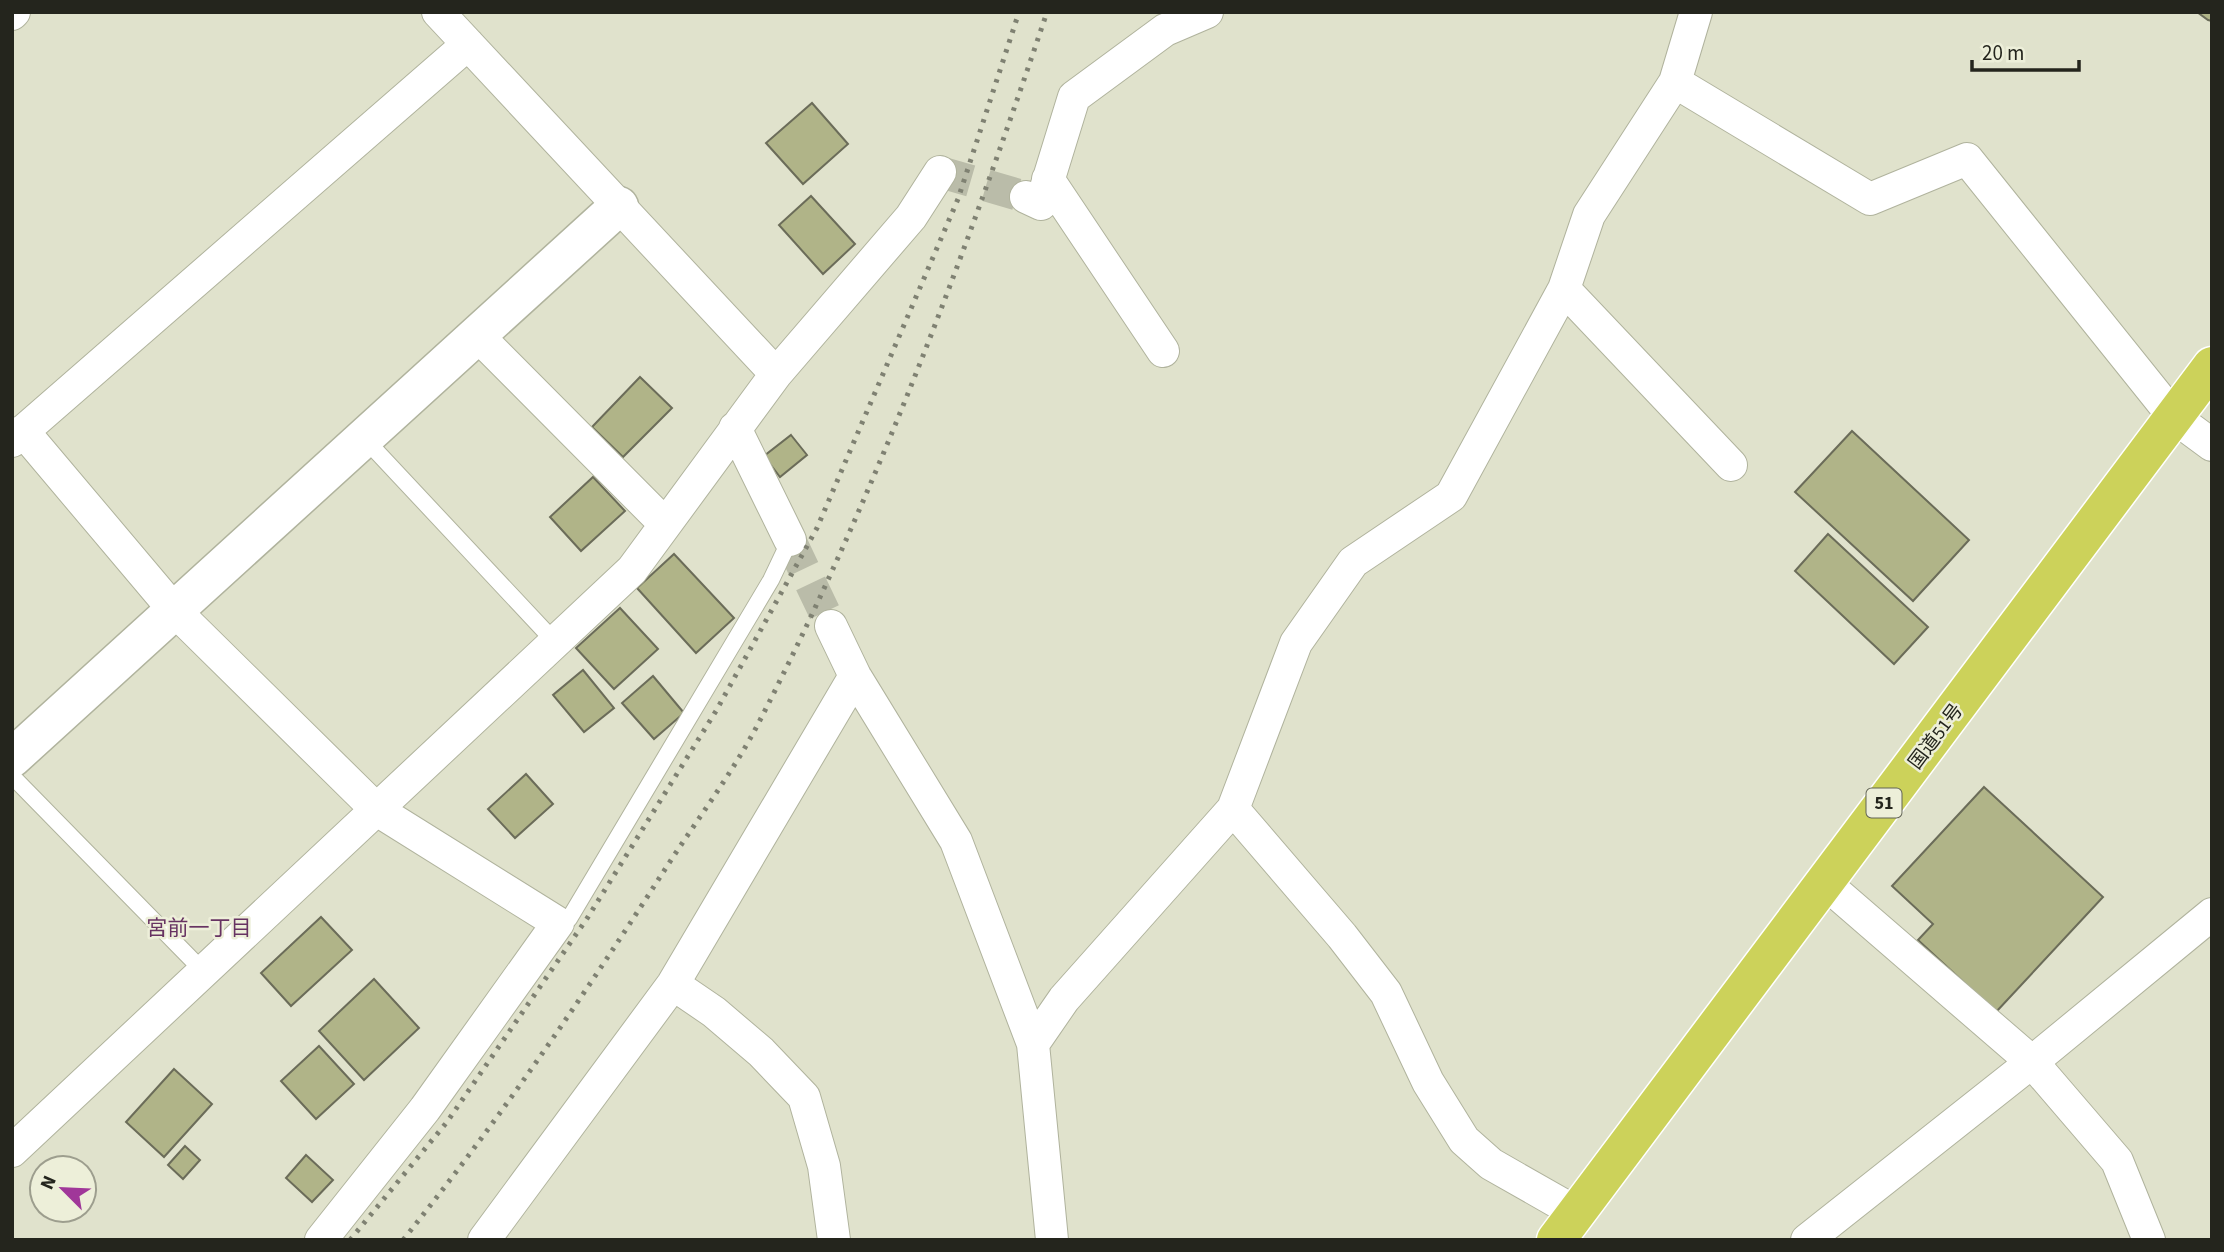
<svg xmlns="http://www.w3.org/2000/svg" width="2224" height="1252" viewBox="0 0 2224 1252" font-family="'Source Sans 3','Noto Sans JP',sans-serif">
	<rect width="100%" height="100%" fill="#e0e2cc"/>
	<path fill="#b0b488" stroke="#6b6c59" stroke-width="2" d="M2197 12H2212V21L2208 20Z
		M812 103 848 144 803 184 766 143Z
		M811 196 855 244 823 274 779 225Z
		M640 377 672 408 623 457 592 427Z
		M1852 431 1969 540 1913 601 1795 492Z
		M791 435 807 455 780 477 764 456Z
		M593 477 625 511 581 551 550 517Z
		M1828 534 1928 627 1894 664 1795 571Z
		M674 554 734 618 696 653 637 588Z
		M620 608 658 649 614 689 576 648Z
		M583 670 614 708 584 732 553 695Z
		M653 676 684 713 654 739 622 703Z
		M526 774 553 804 515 838 488 809Z
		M1984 787 2103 897 1996 1012 1918 940 1933 924 1892 886Z
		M321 917 352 950 291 1006 261 973Z
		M374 979 419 1028 364 1080 319 1031Z
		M319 1046 354 1084 316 1119 281 1081Z
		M174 1069 212 1104 164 1157 126 1122Z
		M185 1146 200 1160 183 1179 168 1165Z
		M306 1155 333 1180 312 1202 286 1178Z"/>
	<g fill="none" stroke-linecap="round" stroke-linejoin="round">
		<path stroke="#babca9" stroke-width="32" stroke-dasharray="32 16" stroke-linecap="butt" d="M940 172 1026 197
			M790 540 831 626"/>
		<g stroke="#b0b39d" stroke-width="18">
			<path id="service" d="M364 438 555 642
				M12 776 205 973
				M558 923 569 919 771 580 790 540"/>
		</g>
		<g stroke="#b0b39d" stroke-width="34">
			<path id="minor" d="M438 12 776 374
				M12 14 14 12
				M1675 82 1870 199 1967 159 2174 417 2212 445
				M1048 179 1163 351
				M1026 197 1041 204 1074 97 1165 30 1207 12
				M1564 289 1731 465
				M477 335 665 524
				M735 428 790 540
				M23 431 174 610 377 810 558 923 425 1109 321 1240
				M12 441 468 44
				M831 626 855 676 956 841 1033 1044
				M1233 809 1342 936 1386 993 1428 1082 1464 1140 1491 1164 1577 1213
				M1825 883 2032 1062 2117 1161 2149 1240
				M673 984 714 1012 761 1052 804 1097 824 1166 834 1240
				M12 1151 632 570 776 374 911 217 940 172
				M484 1240 673 984 855 676
				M1052 1240 1033 1044 1064 999 1233 809 1296 643 1353 562 1451 496 1564 289 1589 215 1675 82 1696 12
				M1807 1240 2032 1062 2212 914"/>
		</g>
		<g stroke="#b0b39d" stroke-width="41">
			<path id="tertiary" d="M12 758 619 206"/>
		</g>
		<g stroke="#fff" stroke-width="41">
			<path id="trunk" d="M1556 1240 2212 366"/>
		</g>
		<use href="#service" stroke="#fff" stroke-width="16"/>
		<use href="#minor" stroke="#fff" stroke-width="32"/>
		<use href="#tertiary" stroke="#fff" stroke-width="38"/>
		<use href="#trunk" stroke="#ccd25a" stroke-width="38"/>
		<path stroke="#7f8172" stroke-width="5" stroke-dasharray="3.5 7" stroke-linecap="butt" d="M350 1240 447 1122 588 917 716 711 817 528 958 199 1019 12
			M403 1240C497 1123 581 1000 662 874 693 825 730 777 757 726 875 497 965 256 1047 12"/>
	</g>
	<g text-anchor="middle" stroke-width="5" stroke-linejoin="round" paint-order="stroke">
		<rect fill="#edefd9" stroke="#606255" stroke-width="2" x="1866.5" y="788.5" width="35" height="29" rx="5"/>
		<g font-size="18" font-weight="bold" fill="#24251d">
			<text x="1884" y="809">51</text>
		</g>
		<g font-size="19" fill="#24251d" stroke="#edefd9">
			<text transform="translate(1935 736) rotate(-53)" y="7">国道51号</text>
		</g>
		<g font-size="21" fill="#673362" stroke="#edefd9">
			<text x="199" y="935">宮前一丁目</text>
		</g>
	</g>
	<rect width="2224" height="1252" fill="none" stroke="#24251d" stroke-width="28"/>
	<g transform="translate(63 1189) rotate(294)"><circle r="33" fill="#edefd9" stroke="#9d9e8e" stroke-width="2"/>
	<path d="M0-5L12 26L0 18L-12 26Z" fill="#a03799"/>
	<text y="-10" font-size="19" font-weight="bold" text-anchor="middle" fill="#24251d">N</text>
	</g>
	<path d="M1972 60v10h107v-10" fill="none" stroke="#24251d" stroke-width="3.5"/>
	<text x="1982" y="60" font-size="21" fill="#24251d" stroke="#edefd9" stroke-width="5" paint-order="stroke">20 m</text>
</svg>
